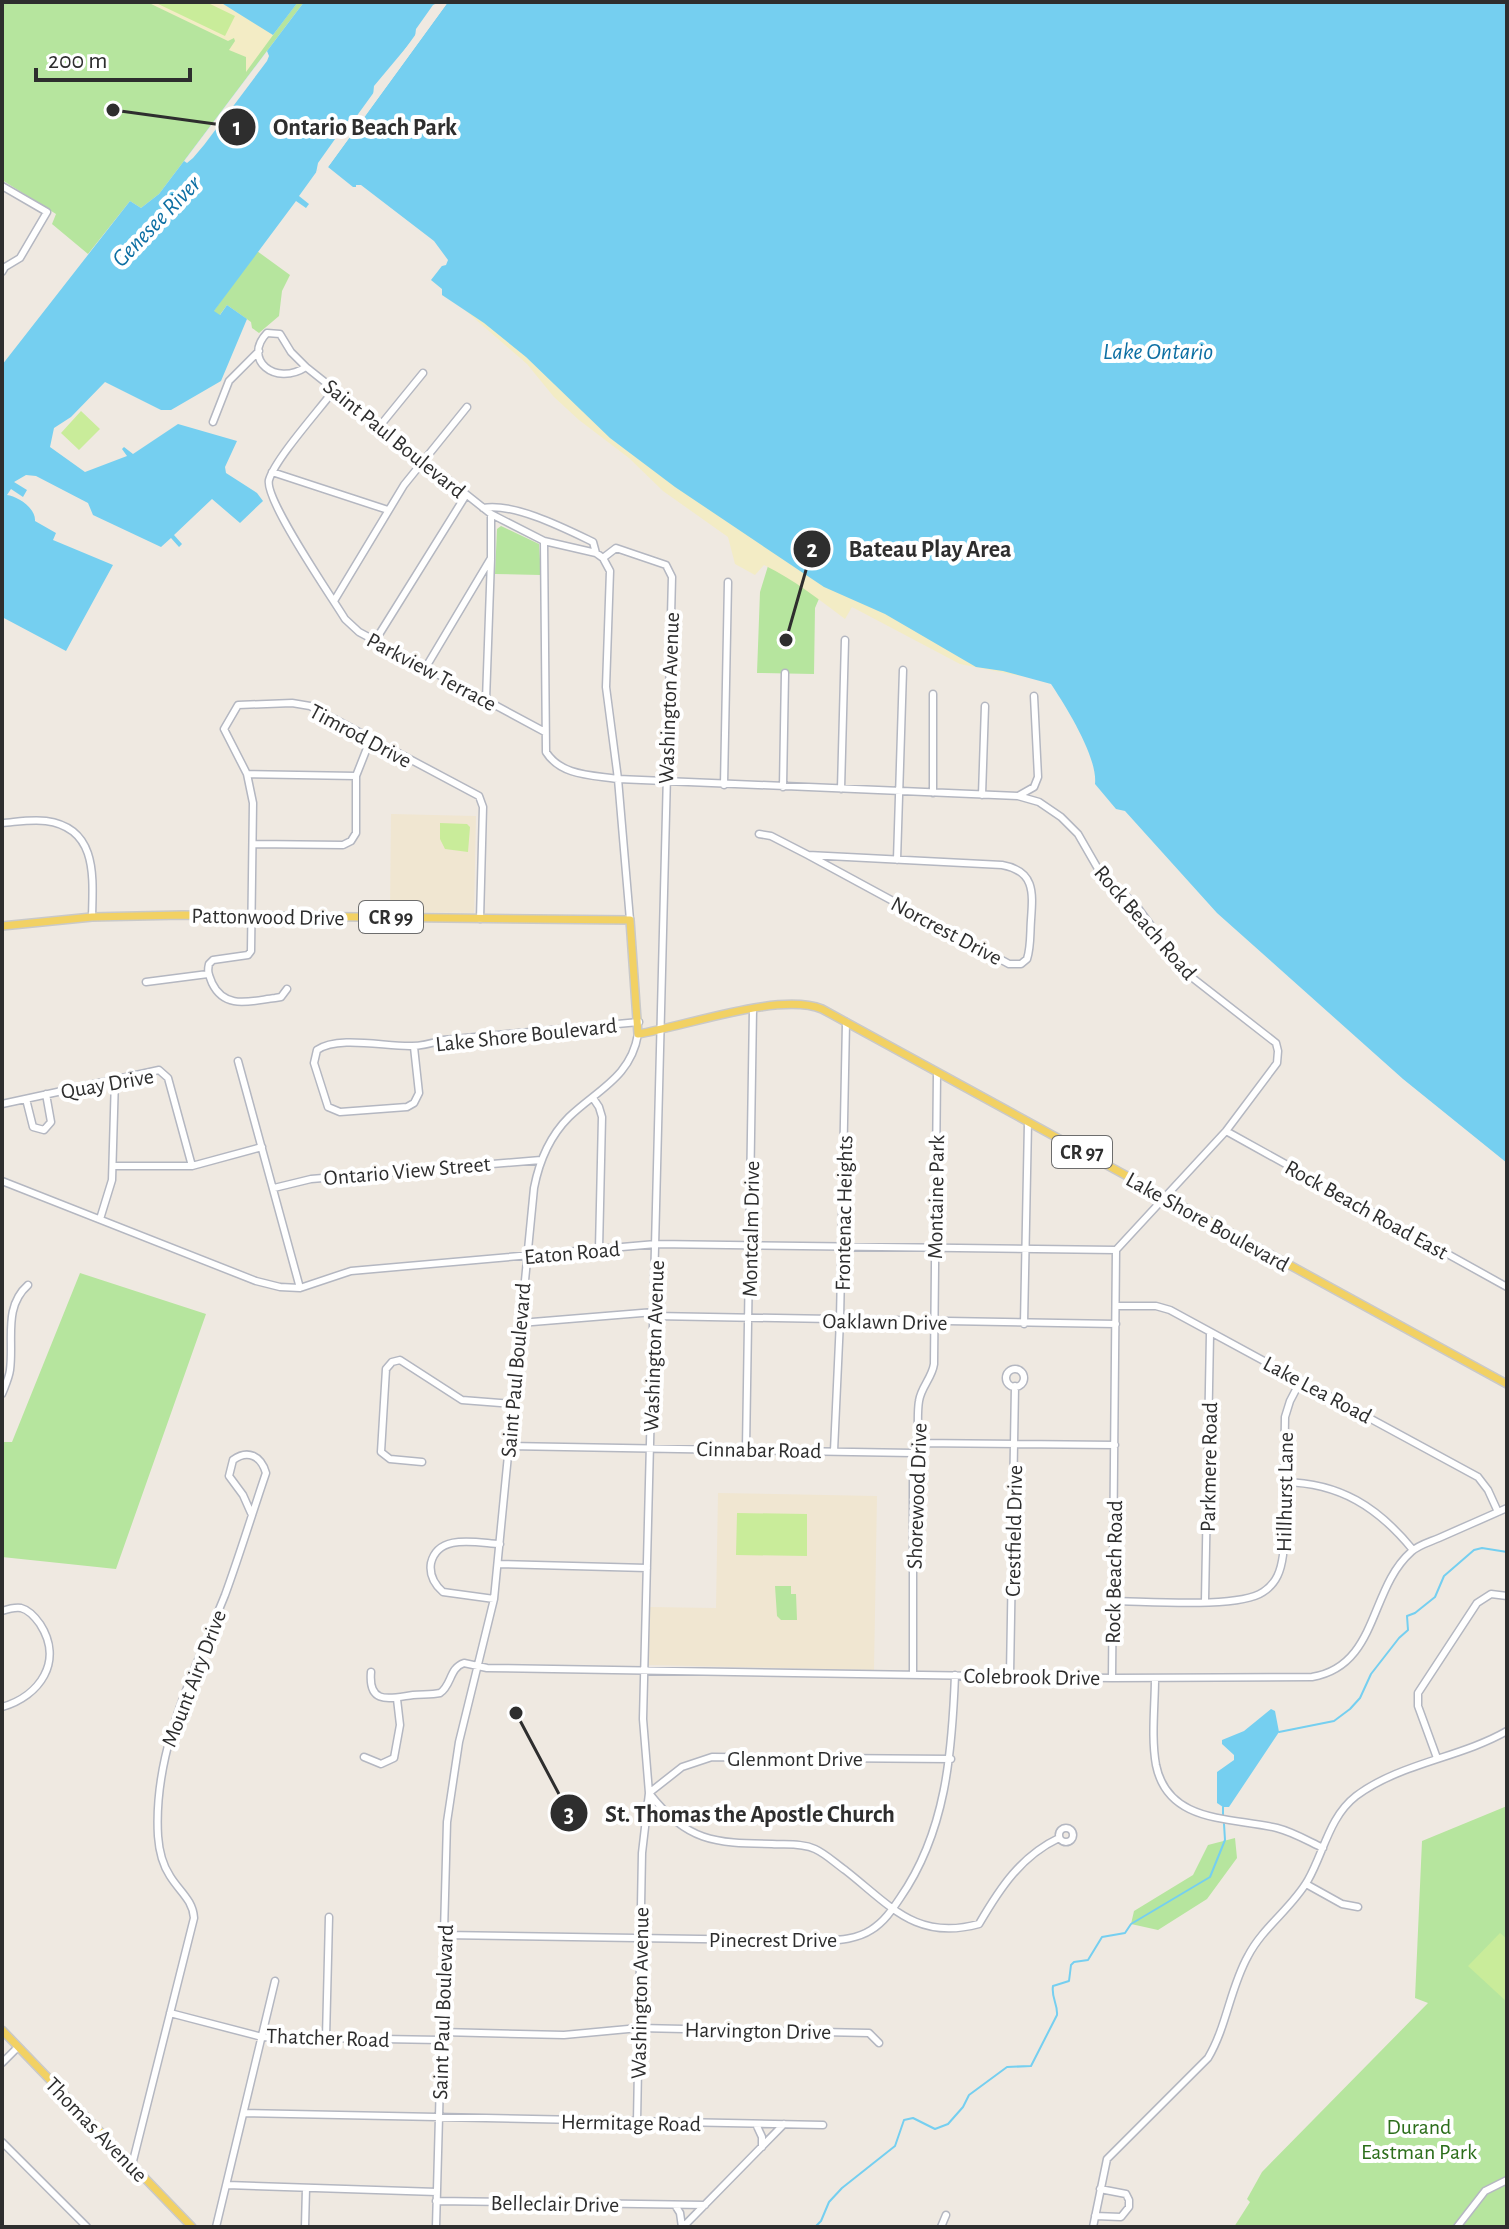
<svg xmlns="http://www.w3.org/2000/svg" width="1509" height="2229" viewBox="0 0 1509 2229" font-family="'Alegreya Sans',sans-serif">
	<rect width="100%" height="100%" fill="#efe9e1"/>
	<path fill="#f0e6d1" d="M391 814 476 816 474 913 390 912Z
		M718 1493 877 1496 874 1670 648 1665V1607L716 1608Z"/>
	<path fill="#b6e59e" d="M2 2H220L277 29 298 2H304L159 194 141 208 130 201 88 254 52 224 56 214 2 180Z
		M257 251 290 275 282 291 279 316 259 333 252 328 251 322 227 305 219 316 213 312Z
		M501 526 539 544 541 575 495 574 497 529Z
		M772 553 824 587 815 608 814 674 757 673 760 592Z
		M80 1273 206 1314 116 1569 2 1557V1442H12Z
		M775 1586H791V1594H796L797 1620H781L777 1616Z
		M1507 1806V2227H1234L1250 2202 1247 2199 1262 2172 1428 2003 1415 1998 1422 1841Z
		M1235 1838 1237 1858 1207 1899 1158 1930 1131 1924 1134 1911 1193 1875 1208 1845Z"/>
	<path fill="#f3ecc5" d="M147 2H273L290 12 246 72V57L229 50 235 41 234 38 228 41Z
		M431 280 1021 676 960 664 852 607 845 619C817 598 796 581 764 565L755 575 735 564 728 537 663 491 629 458 579 420 554 397 527 364 459 305 442 295V289Z"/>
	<path fill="#c9ec9a" d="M154 2H206L235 16 225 36Z
		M81 411 100 429 79 450 61 433Z
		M440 823 467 824 470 827 468 852 445 849 440 839Z
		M737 1513 807 1514V1556L736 1555Z
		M1500 1933 1507 1939V2002L1468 1966Z"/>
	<path fill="#75cff0" d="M220 2H298L273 35Z
		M304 2H439L299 196 309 204 306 208 296 201 214 311 220 315 227 305 247 319 221 381 171 410H161L105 382 71 417 54 428 50 447 85 472 127 456 122 449 124 447 133 454 178 424 237 441 225 467 226 473 257 493 263 501 240 523 212 499 174 535 182 544 179 547 171 538 161 547 93 515 88 503 36 476 26 475 14 482 27 490 23 497 11 489 7 495C17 496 36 508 35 521L56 533 53 540 113 565 66 651 2 617V365L130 201 141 208 159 194Z
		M448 2H1507V1163L1403 1079 1217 913 1125 811 1116 809 1095 784C1098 757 1065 705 1051 684L1003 671 976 667 885 614 824 587 675 487 610 438 526 357 484 323 442 295V289L431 280 445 262 438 249 360 187H353L328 167Z
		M1271 1709 1275 1711 1279 1732 1229 1807H1223L1217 1803V1772L1234 1760V1755L1222 1744V1740L1244 1731Z"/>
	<path fill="#efe9e1" d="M439 2H448L328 167 323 164 316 173 318 163 350 118 358 115 373 96 374 86 415 37 416 29 433 5Z
		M267 51 269 56 267 61 204 145 193 158 187 163 184 161Z
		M356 185H361L434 241 448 260 446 265 442 266 434 249 356 189Z"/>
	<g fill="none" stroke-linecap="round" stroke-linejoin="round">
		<path stroke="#75cff0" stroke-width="2" d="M1279 1732 1334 1721 1350 1709 1360 1698 1371 1674 1399 1638 1408 1630 1407 1616 1415 1613 1435 1597 1444 1576 1474 1550 1482 1548 1507 1552
			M1223 1807V1815
			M806 2227H815L821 2221 829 2202 842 2188 895 2146 904 2120 913 2118 935 2129 948 2124 963 2107 969 2095 1007 2067 1031 2066 1057 2015C1058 2004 1051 1998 1053 1986L1069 1981 1071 1965 1074 1962 1088 1960 1102 1937 1125 1933 1131 1924 1210 1877 1225 1840 1224 1824"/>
		<g stroke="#b4b7c1" stroke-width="9">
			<path id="minor" d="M2 186 47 212 20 258 5 267 2 272
				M306 367C275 387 242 359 267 333L280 334 291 352 306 367 491 514 544 541 596 553 603 558 610 571 606 687 618 779 630 920
				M334 390C320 409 275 459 269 480 264 499 331 596 345 619L359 632 545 732
				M213 422 229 381 259 351
				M379 427 423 373
				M272 472 388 510
				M483 508C513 502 566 529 593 542L596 553
				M544 541 546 752C561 776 592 775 618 779L1018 796 1039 802 1061 817 1078 834 1101 874 1135 904 1185 972 1276 1043 1278 1051 1277 1063 1226 1131 1116 1250 1112 1678
				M603 558 616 548 666 565 672 577 643 1719 649 1793 642 1853 637 2122
				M334 601 404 485 467 407
				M375 641 466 495
				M426 667 491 558V514
				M933 694V793
				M486 700 491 559
				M247 774 356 776
				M724 785 728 582
				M783 787 785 673
				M841 789 845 640
				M982 795 985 706
				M1018 796 1034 787 1038 777 1034 696
				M2 823C16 822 32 819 46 821 98 828 93 877 92 917
				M759 834 771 836 808 855 1002 865C1035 871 1033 892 1031 920 1030 933 1031 947 1027 959L1021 964H1009L808 855
				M253 844 343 845 351 841 356 833V776L371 738
				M897 860 903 670
				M146 982 208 974
				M287 989 281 997 275 998C250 1001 225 1010 212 983 209 975 207 972 209 964L213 960 248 955 251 951 253 803 247 774 224 729 238 705 292 703 310 706 479 796 483 807 480 919
				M414 1047 419 1093 414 1103 407 1107 340 1112 328 1107 314 1063 317 1050C338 1035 386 1047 412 1046 422 1046 433 1043 443 1040L639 1022
				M238 1061 300 1288
				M593 1098 599 1107 602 1117 599 1249
				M26 1099 33 1127 44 1130 51 1122 46 1094
				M2 1104 159 1070 168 1078 192 1166
				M1226 1131 1507 1287
				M113 1166H192L262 1147
				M2 1181 256 1281 280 1287 300 1288 351 1271 656 1244 1116 1250
				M274 1188 311 1179 541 1160
				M100 1219 112 1180 115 1078
				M1116 1306H1156L1170 1310 1478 1477 1488 1490 1498 1512
				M654 1316 1116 1324
				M520 1323 654 1312
				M1024 1324 1028 1122
				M1006 1378a9 9 0 1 1 18 0a9 9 0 1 1-18 0Z
				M2 1394C5 1386 9 1378 10 1370 14 1340 3 1307 28 1285
				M918 1443 1115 1445
				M508 1446 913 1453
				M746 1449 753 1009
				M834 1451 840 1320 846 1022
				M422 1462 390 1459 381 1452 386 1369 392 1362 400 1360 462 1400 512 1404
				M1284 1482C1340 1483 1378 1507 1413 1550
				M498 1564 647 1568
				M494 1599 443 1592C434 1584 429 1575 431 1563 438 1533 477 1543 500 1544
				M1112 1601C1145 1601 1238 1609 1263 1592 1277 1583 1281 1570 1283 1555L1285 1417 1290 1401 1301 1380
				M1205 1601 1210 1334
				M2 1611C8 1609 14 1607 21 1608 29 1610 35 1617 40 1624 64 1661 40 1696 2 1707
				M371 1672C368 1706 391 1698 413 1695 422 1694 431 1695 440 1693 452 1685 449 1668 464 1663L487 1668 1112 1678 1312 1677C1378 1666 1369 1589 1411 1552 1418 1545 1430 1542 1439 1538 1462 1528 1484 1518 1507 1508
				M913 1673V1453C921 1436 916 1419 919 1401 921 1387 932 1378 934 1364L937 1073
				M1010 1675 1015 1386
				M1155 1678C1155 1706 1151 1737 1156 1765 1168 1824 1231 1817 1277 1828 1293 1832 1308 1841 1323 1848
				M364 1757 381 1764 394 1758 400 1725 397 1699
				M1437 1758 1418 1706V1693L1477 1603 1491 1594 1507 1596
				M951 1759 712 1757 682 1767 649 1793C688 1842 713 1843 772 1844 786 1845 802 1843 815 1849 826 1854 835 1863 845 1870 891 1906 916 1941 979 1924 1000 1888 1021 1856 1059 1838
				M1059 1835a7 7 0 1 1 14 0a7 7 0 1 1-14 0Z
				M1306 1884 1342 1904 1358 1907
				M444 1935 824 1941C840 1940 857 1939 871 1930 884 1922 892 1910 900 1898 946 1832 952 1753 955 1675
				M170 2013 262 2037 441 2040
				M441 2032 564 2035 639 2028 869 2033 879 2043
				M326 2038 329 1917
				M2 2063 18 2047
				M245 2113 823 2125
				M756 2124 762 2137V2147
				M2 2142 87 2227
				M132 2165 194 1918C193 1900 179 1891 170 1876 162 1864 159 1850 158 1836 153 1750 194 1672 225 1595 240 1554 252 1514 266 1473 261 1456 248 1449 233 1460L229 1476 243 1495 251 1513
				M227 2185 437 2192
				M436 2201 705 2205
				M675 2205 680 2213 682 2227
				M1095 2216 1121 2217 1129 2207V2200L1126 2194 1100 2189
				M216 2227 275 1981
				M305 2227 306 2188
				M436 2227 447 1822 459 1742 494 1599 534 1188C539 1162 549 1137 569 1117 597 1090 631 1077 638 1034
				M683 2227 784 2124
				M941 2227 946 2215
				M1093 2227 1107 2159 1208 2058C1227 2026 1230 1988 1248 1956 1263 1927 1292 1908 1308 1880 1324 1852 1329 1817 1356 1796 1400 1763 1460 1758 1507 1731
				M1457 2227 1485 2191 1507 2180"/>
		</g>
		<g stroke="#c9c9c9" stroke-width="10">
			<path id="major" d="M2 926 92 917 182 915 630 920 638 1034C687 1026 779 992 822 1009L1507 1384
				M2 2030 192 2227"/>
		</g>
		<use href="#minor" stroke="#fff" stroke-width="6"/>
		<use href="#major" stroke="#f2d163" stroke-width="7"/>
	</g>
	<g text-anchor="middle" stroke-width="8" stroke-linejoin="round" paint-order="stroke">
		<g fill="#fff" stroke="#6d6d6d" stroke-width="2">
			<rect x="359" y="901" width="64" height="32" rx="6"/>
			<rect x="1052" y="1136" width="60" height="32" rx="6"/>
		</g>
		<g font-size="20" font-weight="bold" fill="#2e2e2e">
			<text x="391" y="924">CR 99</text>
			<text x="1082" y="1159">CR 97</text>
		</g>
		<g font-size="22" fill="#2e2e2e" stroke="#fff">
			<text transform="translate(395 438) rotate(39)" y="8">Saint Paul Boulevard</text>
			<text transform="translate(432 671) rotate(28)" y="8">Parkview Terrace</text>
			<text transform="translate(668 698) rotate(-88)" y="8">Washington Avenue</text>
			<text transform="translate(361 735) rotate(28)" y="8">Timrod Drive</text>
			<text transform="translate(268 916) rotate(1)" y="8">Pattonwood Drive</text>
			<text transform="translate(1146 922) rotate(49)" y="8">Rock Beach Road</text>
			<text transform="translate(947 930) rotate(28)" y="8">Norcrest Drive</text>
			<text transform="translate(526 1034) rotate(-6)" y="8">Lake Shore Boulevard</text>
			<text transform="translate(107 1083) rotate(-10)" y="8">Quay Drive</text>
			<text transform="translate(407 1170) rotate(-5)" y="8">Ontario View Street</text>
			<text transform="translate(935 1197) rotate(-89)" y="8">Montaine Park</text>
			<text transform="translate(1367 1209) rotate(29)" y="8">Rock Beach Road East</text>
			<text transform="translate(843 1213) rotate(-89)" y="8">Frontenac Heights</text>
			<text transform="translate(1208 1221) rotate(29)" y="8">Lake Shore Boulevard</text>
			<text transform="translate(750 1229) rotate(-89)" y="8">Montcalm Drive</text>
			<text transform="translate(572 1252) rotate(-5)" y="8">Eaton Road</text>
			<text transform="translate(885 1321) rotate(1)" y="8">Oaklawn Drive</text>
			<text transform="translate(653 1346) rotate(-88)" y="8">Washington Avenue</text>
			<text transform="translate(515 1370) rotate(-85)" y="8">Saint Paul Boulevard</text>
			<text transform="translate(1318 1389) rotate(28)" y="8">Lake Lea Road</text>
			<text transform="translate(759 1449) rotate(1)" y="8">Cinnabar Road</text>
			<text transform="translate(1208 1467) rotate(-89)" y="8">Parkmere Road</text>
			<text transform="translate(1284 1492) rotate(-89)" y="8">Hillhurst Lane</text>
			<text transform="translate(916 1496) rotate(-88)" y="8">Shorewood Drive</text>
			<text transform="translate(1013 1531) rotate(-89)" y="8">Crestfield Drive</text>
			<text transform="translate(1113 1572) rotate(-89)" y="8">Rock Beach Road</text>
			<text transform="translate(1032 1676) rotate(1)" y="8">Colebrook Drive</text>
			<text transform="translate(193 1678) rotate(-69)" y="8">Mount Airy Drive</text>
			<text x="795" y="1766">Glenmont Drive</text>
			<text x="773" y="1947">Pinecrest Drive</text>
			<text transform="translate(639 1993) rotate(-89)" y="8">Washington Avenue</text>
			<text transform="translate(442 2012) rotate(-88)" y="8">Saint Paul Boulevard</text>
			<text transform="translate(758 2030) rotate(1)" y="8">Harvington Drive</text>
			<text transform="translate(328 2037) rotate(2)" y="8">Thatcher Road</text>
			<text transform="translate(631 2122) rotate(1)" y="8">Hermitage Road</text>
			<text transform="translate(97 2129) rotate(46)" y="8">Thomas Avenue</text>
			<text transform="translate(555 2203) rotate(1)" y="8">Belleclair Drive</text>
		</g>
		<g font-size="22" fill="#2c6e1b" stroke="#fff">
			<text x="1419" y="2134">Durand<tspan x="1419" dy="25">Eastman Park</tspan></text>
		</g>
		<g font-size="24" font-style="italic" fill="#0d6fa3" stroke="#fff">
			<text transform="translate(156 221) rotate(-46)" y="8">Genesee River</text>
			<text x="1158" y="359">Lake Ontario</text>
		</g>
	</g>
	<path fill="none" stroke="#2e2e2e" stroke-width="3" d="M113 110L237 127M786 640L812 549M516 1713L569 1813"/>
	<g fill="#2e2e2e" stroke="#fff" stroke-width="3">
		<circle cx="113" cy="110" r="8"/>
		<circle cx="786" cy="640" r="8"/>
		<circle cx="516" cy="1713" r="8"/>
		<circle cx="237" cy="127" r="20"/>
		<circle cx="812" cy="549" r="20"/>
		<circle cx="569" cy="1813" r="20"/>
	</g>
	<g font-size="24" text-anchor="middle" font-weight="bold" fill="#fff">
		<text x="237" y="135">1</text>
		<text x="812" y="557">2</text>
		<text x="569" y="1822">3</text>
	</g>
	<g font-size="24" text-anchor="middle" font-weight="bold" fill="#2e2e2e" stroke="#fff" stroke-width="8" stroke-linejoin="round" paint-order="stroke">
		<text x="365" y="135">Ontario Beach Park</text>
		<text x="930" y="557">Bateau Play Area</text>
		<text x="750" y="1822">St. Thomas the Apostle Church</text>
	</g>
	<rect width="1509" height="2229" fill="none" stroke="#2e2e2e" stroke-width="8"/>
	<path d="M36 68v12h154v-12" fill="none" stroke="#2e2e2e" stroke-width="4"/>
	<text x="48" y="68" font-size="24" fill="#2e2e2e" stroke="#ffffff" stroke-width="6" paint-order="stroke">200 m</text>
</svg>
